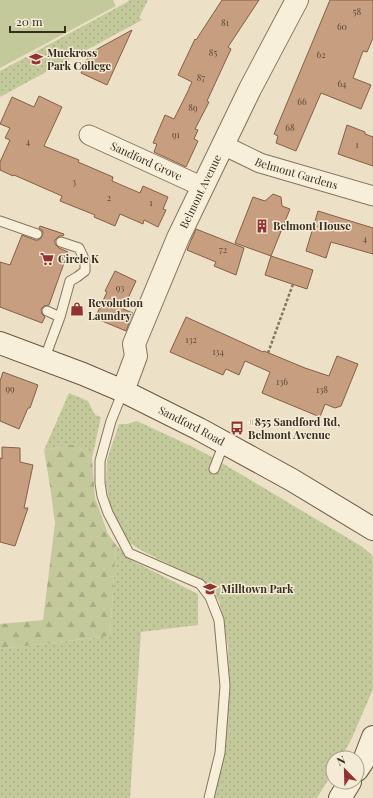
<svg xmlns="http://www.w3.org/2000/svg" width="373" height="798" viewBox="0 0 373 798" font-family="'Playfair Display',serif">
	<defs>
		<pattern id="grass-dots" width="8" height="8" patternUnits="userSpaceOnUse"><rect width="8" height="8" fill="#c4c99c"/><path d="M2 2h.1M6 6h.1" fill="none" stroke="#a9ad86" stroke-width="1.8" stroke-linecap="round"/></pattern>
		<pattern id="forest-firs" width="22" height="20" patternUnits="userSpaceOnUse"><rect width="22" height="20" fill="#c4c99c"/><path d="M5 1l3.5 6h-7zM16 11l3.5 6h-7z" fill="#a9ad86"/></pattern>
	</defs>
	<rect width="100%" height="100%" fill="#ece1c7"/>
	<path fill="url(#grass-dots)" d="M128 0H148L139 18 142 19V20L0 97V71L129 1Z
		M69 393 88 401 95 415 101 417 92 458 75 444 44 450Z
		M137 421 195 448 212 457 361 546 372 555 373 558V689L352 738 341 758H333V772L317 798H212L229 693 228 647 219 601 203 580 164 562 139 549 127 541 110 505 106 485 107 460 119 424H127Z
		M116 545 133 561 198 594V625L141 632 130 798H0V649L110 636Z"/>
	<path fill="url(#forest-firs)" d="M75 444 92 458 95 498 108 534 116 545 110 636 0 649V624L43 620 55 523 50 486 44 450Z"/>
	<path fill="#c4c99c" d="M0 0H113L116 6 0 68Z"/>
	<path fill="#c79e80" stroke="#845f45" d="M222 0H259L228 47 231 49 207 101 209 102 195 129 198 130 194 139 198 141 186 167 154 152 157 144 153 143 165 115 174 119 189 89V88L192 82 178 75 195 39 196 40Z
		M330 0H373V38L367 52 363 51 353 78 371 85 361 109 321 93 296 151 276 143 278 136 274 134 305 60Z
		M132 30 107 85 81 73 90 53Z
		M39 96 62 107 44 146 79 160 78 162 113 177 112 181 140 193 143 186 168 197 163 209 166 210 158 227 144 220 143 224 120 214 115 226 94 217 95 215 60 201 62 196 14 175 13 176 0 170V162L10 140 5 138 10 128 0 124 12 97 34 107Z
		M347 125 365 132V134L373 137V166L338 154Z
		M273 194 281 197 282 206 290 209 271 256 235 243 253 197 265 201Z
		M318 211 373 228V254L331 242 326 258 306 251Z
		M40 226 64 234 63 236H59L55 240V244L59 248 68 252 49 305 44 306 41 309 42 314 45 317 42 323 0 307V262L10 265 22 235 35 240H38L41 238 43 233 42 230 39 228Z
		M196 229 244 248 236 275 214 266 216 262 187 250Z
		M271 256 313 270 307 289 265 275Z
		M115 271 136 281 123 309 133 313 126 331 95 318 107 292 105 291Z
		M186 317 263 352 264 351 305 368 329 376 337 356 358 364 341 406 335 408 325 404 320 417 262 393 270 372 245 361 239 375 226 369 223 375 170 352Z
		M3 372 38 385 30 408H28L19 429 0 421V381Z
		M2 447 20 448V462L33 465 24 508H28L15 546 0 542V458L2 459Z"/>
	<g fill="none" stroke-linecap="round" stroke-linejoin="round">
		<g stroke="#86745e" stroke-width="11">
			<path id="service" d="M0 221 37 234
				M60 317 70 281 77 277 85 271V261L79 248 61 242
				M44 360 60 317 47 311
				M123 391 111 421 100 461V483L102 496 108 513 129 553 200 584 210 597 219 620 225 686 220 753 209 798
				M214 469 224 443"/>
		</g>
		<g stroke="#86745e" stroke-width="21">
			<g id="minor">
				<path id="s1" d="M89 135 203 187"/>
				<path id="s2" d="M223 145 260 163 373 196"/>
			</g>
		</g>
		<g stroke="#86745e" stroke-width="24">
			<g id="tertiary">
				<path id="s3" d="M123 391 136 356 134 344 178 238 250 89 297 0"/>
			</g>
		</g>
		<g stroke="#685541" stroke-width="24">
			<g id="secondary">
				<path id="s4" d="M0 343 83 374 123 391 199 429 292 480 373 529"/>
				<path d="M357 770 365 758 373 737"/>
				<path d="M340 798 350 782"/>
			</g>
		</g>
		<path stroke="#86745e" stroke-width="2.5" stroke-dasharray="3 2" stroke-linecap="butt" d="M268 353 293 284"/>
		<use href="#service" stroke="#f7efda" stroke-width="9"/>
		<use href="#minor" stroke="#f7efda" stroke-width="19"/>
		<use href="#tertiary" stroke="#f7efda" stroke-width="22"/>
		<use href="#secondary" stroke="#f7efda" stroke-width="22"/>
	</g>
	<defs>
		<g id="school-bare" transform="scale(1.08)"><path d="M0-5L7-2L0 1L-7-2ZM-4 1L0 2.5L4 1V4Q0 6-4 4Z" fill="#923231" stroke="#f4ebd6" stroke-width="2.5" paint-order="stroke"/></g>
		<g id="building-bare" transform="scale(1.08)"><path d="M-4-6H4V6H1V3H-1V6H-4ZM-2.5-4.3h1.7v1.8h-1.7ZM.8-4.3h1.7v1.8H.8ZM-2.5-1h1.7V.8h-1.7ZM.8-1h1.7V.8H.8Z" fill="#923231" stroke="#f4ebd6" stroke-width="2.5" paint-order="stroke"/></g>
		<g id="supermarket-bare" transform="scale(1.08)"><path d="M-6-5.5h2.5l.6 2H6L4.5 2H-2.5L-4.4-4H-6ZM-1.5 3.2a1.3 1.3 0 1 0 .1 0ZM3 3.2a1.3 1.3 0 1 0 .1 0Z" fill="#923231" stroke="#f4ebd6" stroke-width="2.5" paint-order="stroke"/></g>
		<g id="shop-bare" transform="scale(1.08)"><path d="M-5-2.5h2.3a2.7 3.5 0 0 1 5.4 0H5L5.5 6h-11ZM-1.5-2.5h3a1.5 2.3 0 0 0-3 0Z" fill="#923231" stroke="#f4ebd6" stroke-width="2.5" paint-order="stroke"/></g>
		<g id="bus-bare" transform="scale(1.08)"><path d="M-5-6H5V4H4V6H2V4H-2V6H-4V4H-5ZM-3.5-4V0h7V-4ZM-3.5 1.2v1.5H-2V1.2ZM2 1.2v1.5H3.5V1.2Z" fill="#923231" stroke="#f4ebd6" stroke-width="2.5" paint-order="stroke"/></g>
	</defs>
	<g fill-rule="evenodd">
		<use href="#school-bare" x="36" y="59"/>
		<use href="#building-bare" x="262" y="226"/>
		<use href="#supermarket-bare" x="47" y="259"/>
		<use href="#shop-bare" x="77" y="309"/>
		<use href="#bus-bare" x="237" y="428"/>
		<use href="#school-bare" x="210" y="589"/>
	</g>
	<g text-anchor="middle" stroke-width="3" stroke-linejoin="round" paint-order="stroke">
		<g font-size="9" fill="#5c4838">
			<text x="357" y="15">58</text>
			<text x="225" y="26">81</text>
			<text x="342" y="30">60</text>
			<text x="213" y="56">85</text>
			<text x="321" y="58">62</text>
			<text x="201" y="81">87</text>
			<text x="342" y="87">64</text>
			<text x="302" y="105">66</text>
			<text x="193" y="111">89</text>
			<text x="290" y="131">68</text>
			<text x="176" y="138">91</text>
			<text x="28" y="145">4</text>
			<text x="357" y="148">1</text>
			<text x="74" y="185">3</text>
			<text x="109" y="201">2</text>
			<text x="151" y="206">1</text>
			<text x="365" y="242">4</text>
			<text x="223" y="253">72</text>
			<text x="120" y="291">93</text>
			<text x="191" y="343">132</text>
			<text x="218" y="355">134</text>
			<text x="282" y="385">136</text>
			<text x="10" y="392">99</text>
			<text x="322" y="393">138</text>
		</g>
		<g font-size="11" font-weight="bold" fill="#382c20" stroke="#f4ebd6" text-anchor="start">
			<text x="47" y="57">Muckross<tspan x="47" dy="13">Park College</tspan></text>
			<text x="273" y="230">Belmont House</text>
			<text x="58" y="263">Circle K</text>
			<text x="88" y="307">Revolution<tspan x="88" dy="13">Laundry</tspan></text>
			<text x="248" y="426">#855 Sandford Rd,<tspan x="248" dy="13">Belmont Avenue</tspan></text>
			<text x="221" y="593">Milltown Park</text>
		</g>
		<g font-size="11" fill="#382c20" stroke="#f4ebd6">
			<text dy="4" stroke="none"><textPath href="#s1" startOffset="63">Sandford Grove</textPath></text>
			<text dy="4" stroke="none"><textPath href="#s2" startOffset="79">Belmont Gardens</textPath></text>
			<text dy="4" stroke="none"><textPath href="#s3" startOffset="216">Belmont Avenue</textPath></text>
			<text dy="4" stroke="none"><textPath href="#s4" startOffset="209">Sandford Road</textPath></text>
		</g>
	</g>
	<g transform="translate(345 770) rotate(337)"><circle r="19" fill="#f4ebd6" stroke="#a99f8d"/>
	<path d="M0-3L7 15L0 10L-7 15Z" fill="#923231"/>
	<text y="-6" font-size="11" font-weight="bold" text-anchor="middle" fill="#382c20">N</text>
	</g>
	<path d="M10 26v6h55v-6" fill="none" stroke="#382c20" stroke-width="2"/>
	<text x="16" y="26" font-size="12" fill="#382c20" stroke="#f4ebd6" stroke-width="3" paint-order="stroke">20 m</text>
</svg>
